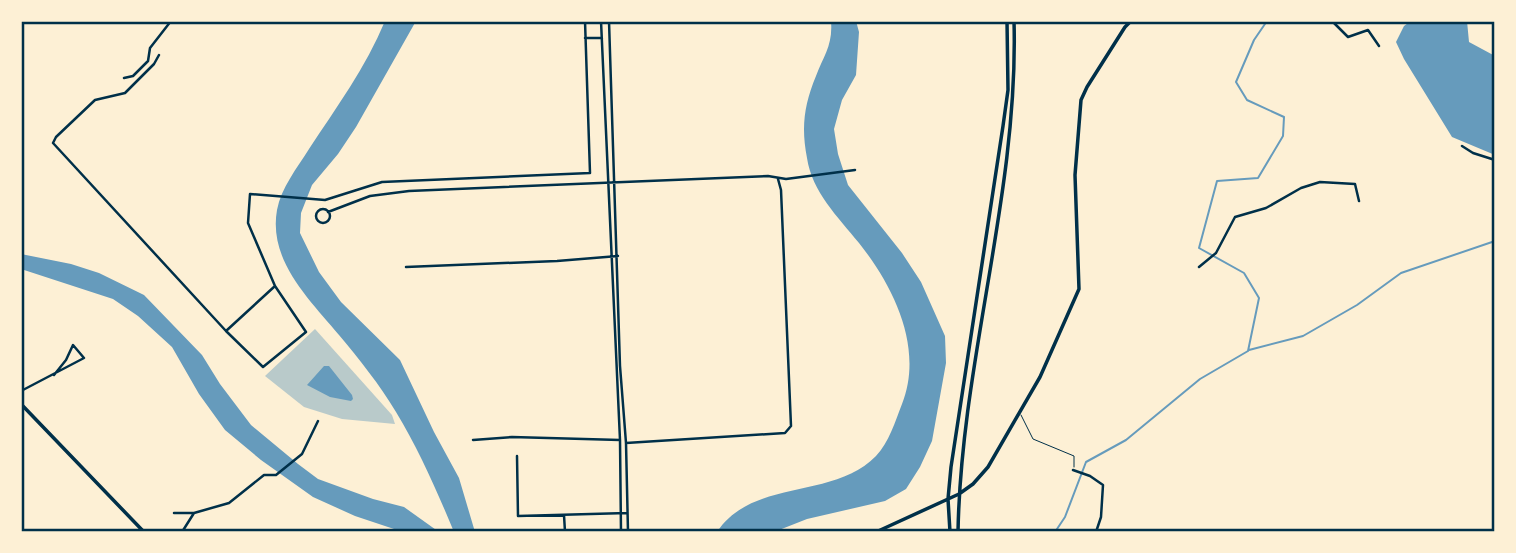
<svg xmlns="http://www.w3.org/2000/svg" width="1516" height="553" viewBox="0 0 1516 553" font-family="'Asap Condensed',sans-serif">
	<rect width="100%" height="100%" fill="#fdf0d5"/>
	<path fill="#b9caca" d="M315 329 392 415 395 424 342 419 304 407 265 376Z"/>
	<path fill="#669bbc" d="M385 21H416L356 127 338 154 312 185 301 213 300 233 319 272 341 302 400 360 434 432 459 478 475 532H454C437 491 419 450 396 412 380 385 359 359 339 335 310 300 268 261 277 210 281 188 297 168 309 149 336 108 366 67 385 21Z
		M831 21H856L859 32 856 75 842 100 834 129 838 154 848 185 902 253 921 282 945 336 946 363 932 441 920 467 906 489 885 501 807 519 774 532H717C753 478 833 500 876 456 889 442 895 422 902 404 924 348 894 287 859 243 838 217 812 192 807 158 801 127 804 105 816 76 824 55 833 45 831 21Z
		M1411 21H1467L1469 42 1495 56V155L1452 137 1404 59 1396 42 1404 26Z
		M21 254 71 264 99 273 144 295 202 355 220 384 251 425 298 464 318 479 373 499 404 507 439 532H403L355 516 313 497 261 460 225 430 199 394 172 347 138 316 113 299 21 269Z
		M324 366H329L352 395 353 399 351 401 330 397 307 385Z"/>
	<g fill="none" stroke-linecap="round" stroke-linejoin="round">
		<path stroke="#669bbc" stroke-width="2" d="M1249 350 1303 336 1357 305 1401 273 1495 241
			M1055 532 1065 517 1086 462 1126 440 1200 379 1248 351 1259 298 1244 273 1199 248 1217 181 1258 178 1283 136 1284 117 1247 100 1236 82 1254 40 1267 21"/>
		<path stroke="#003049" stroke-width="1" d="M1021 415 1033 439 1074 456V467"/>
		<path stroke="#003049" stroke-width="2.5" d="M601 21 620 440 621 532
			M609 21 620 366 626 443 628 532
			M1332 21 1348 37 1368 30 1379 46
			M585 38H602
			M159 55 154 64 125 93 95 100 56 137 53 143 226 331 263 367 306 332 275 286 248 223 250 194 325 200 382 182 590 173 585 21
			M124 78 133 76 148 61 150 48 171 21
			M1462 146 1473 153 1495 160
			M316 216a7 7 0 1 1 14 0a7 7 0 1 1-14 0Z
			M328 212 370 196 409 191 768 176 786 179 855 170
			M406 267 557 261 618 256
			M1199 267 1216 253 1235 217 1266 208 1301 188 1320 182 1355 184 1359 201
			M226 331 275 286
			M21 391 84 358 73 345 66 360 54 375
			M473 440 512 437 620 440
			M626 443 785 433 791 426 781 190 778 179
			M517 456 518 516 627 513
			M1073 470 1090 476 1103 485 1101 517 1096 532
			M174 513H194L229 503 264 475H276L302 454 318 421
			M564 515 565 532
			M182 532 194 513"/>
		<path stroke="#003049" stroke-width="3.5" d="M21 404 144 532
			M876 532 959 494 973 484 988 467 1040 377 1079 289 1075 175 1081 100 1087 87 1125 27 1131 21
			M950 532 948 499 951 467 1003 126 1008 90 1007 21
			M958 532C961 360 1019 193 1014 21"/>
	</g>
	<rect width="1516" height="553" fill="none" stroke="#fdf0d5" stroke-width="46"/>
	<rect x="23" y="23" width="1470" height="507" fill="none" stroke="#003049" stroke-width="2.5"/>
</svg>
